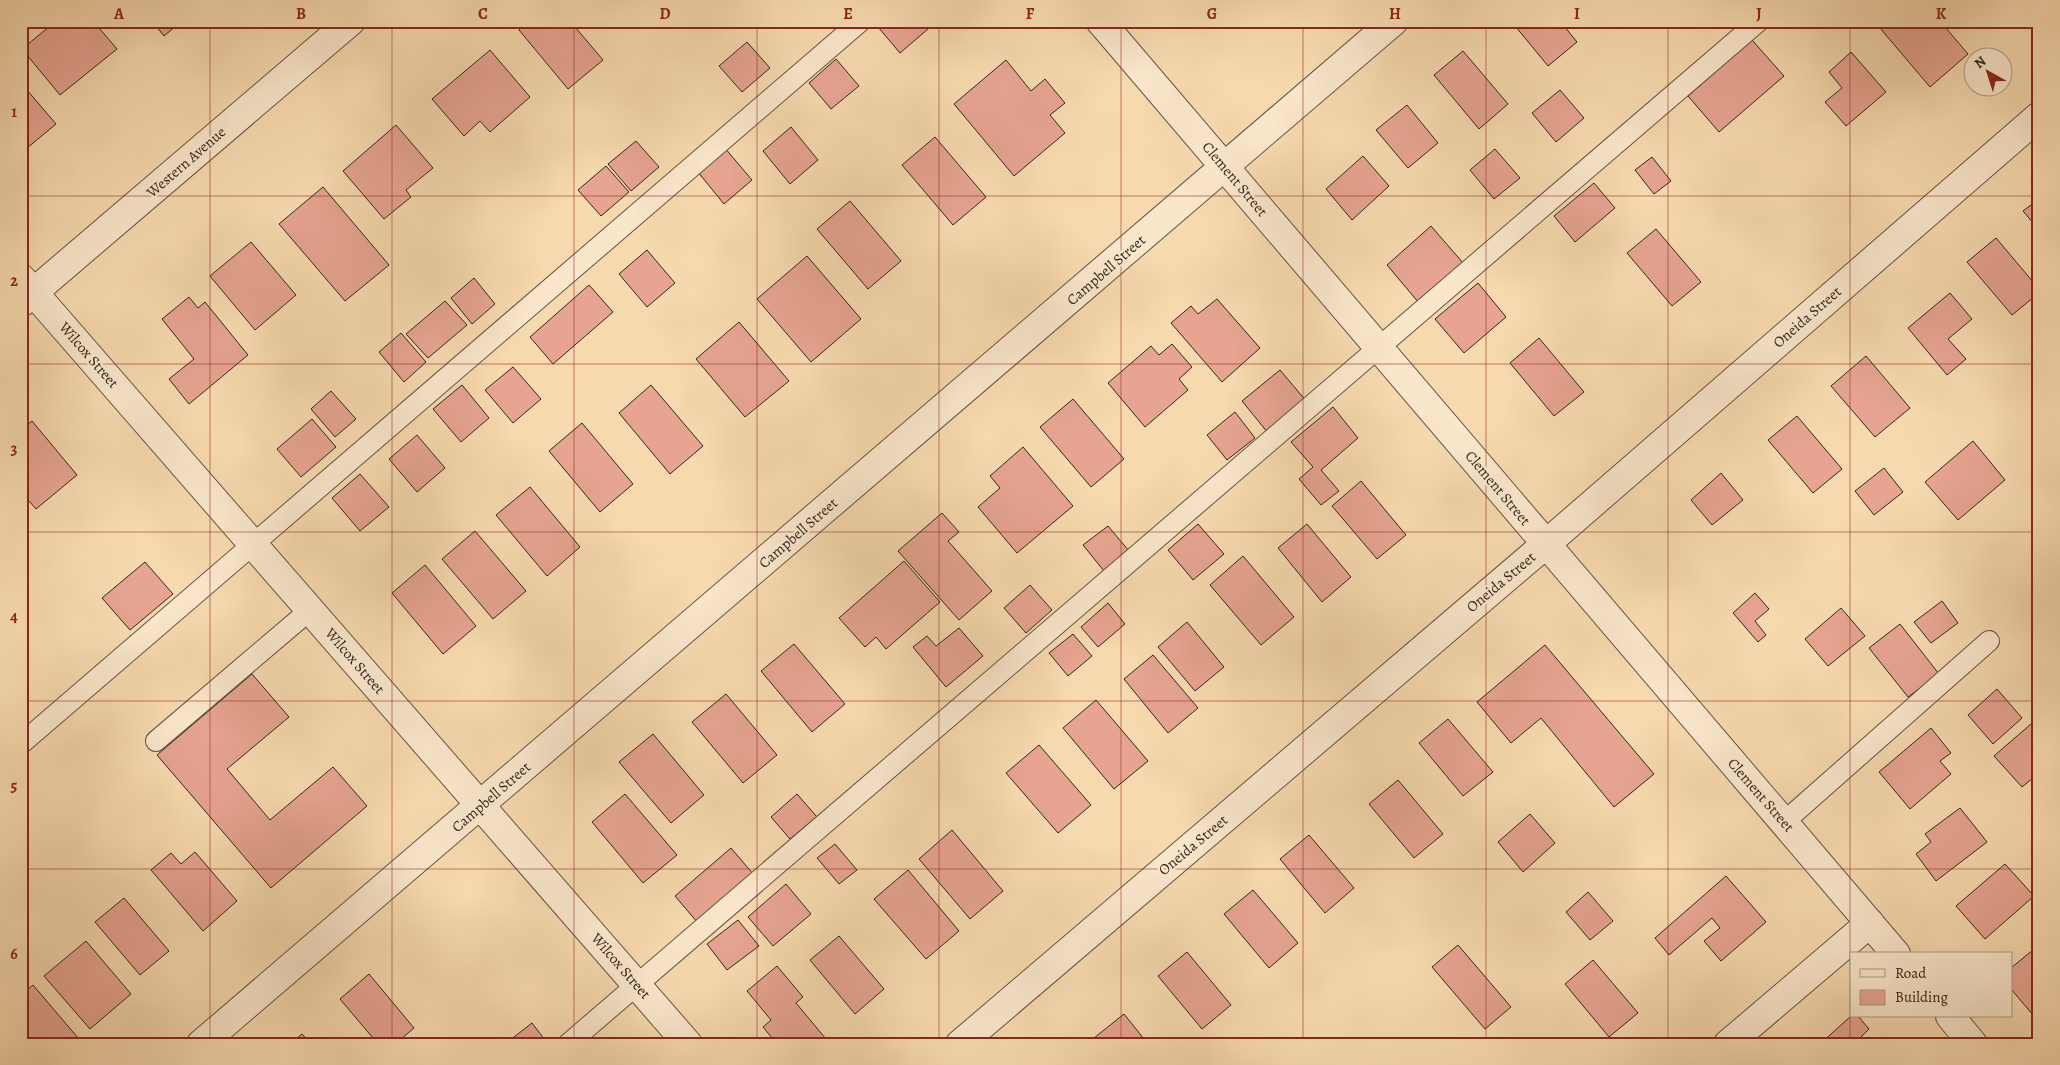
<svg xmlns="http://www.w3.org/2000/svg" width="2060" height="1065" viewBox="0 0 2060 1065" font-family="Alegreya,serif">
	<rect width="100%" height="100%" fill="#f7d9af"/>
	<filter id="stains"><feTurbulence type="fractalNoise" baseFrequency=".004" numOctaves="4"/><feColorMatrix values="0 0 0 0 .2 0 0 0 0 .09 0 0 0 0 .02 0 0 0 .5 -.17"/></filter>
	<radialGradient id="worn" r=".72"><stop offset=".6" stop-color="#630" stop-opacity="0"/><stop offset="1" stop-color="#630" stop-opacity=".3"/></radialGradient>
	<path fill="#e6a491" stroke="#31271f" d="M56 21H80L83 25 87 21H93L117 49 60 95 22 49Z
		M152 21H182L164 36Z
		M529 21H570L603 60 568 89 519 30Z
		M808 21H819L813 27Z
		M884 21H921L928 29 900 53 878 27Z
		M1511 21H1560L1577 42 1548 66Z
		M1874 21H1940L1968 54 1930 87Z
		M1752 40 1784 76 1719 132 1688 96Z
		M747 42 770 68 742 92 719 66Z
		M490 50 530 97 490 132 480 121 464 136 432 99Z
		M1463 51 1508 104 1479 129 1434 75Z
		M1851 52 1886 92 1846 126 1825 102 1842 88 1829 72Z
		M836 59 859 86 831 109 809 83Z
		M1006 60 1031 91 1045 79 1065 103 1050 115 1065 133 1014 176 954 104Z
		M21 83 56 124 21 153Z
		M1560 90 1584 118 1556 142 1532 113Z
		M1407 105 1438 143 1408 168 1376 130Z
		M396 125 433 168 406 190 411 197 384 219 343 171Z
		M791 127 818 160 790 184 763 151Z
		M935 137 986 197 953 225 902 165Z
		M636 141 659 167 631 191 608 164Z
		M724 147 752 180 724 204 697 171Z
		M1495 149 1520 178 1494 199 1470 170Z
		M1363 156 1389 186 1352 220 1326 189Z
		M1652 157 1671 181 1654 194 1635 170Z
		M606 166 629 192 601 216 578 190Z
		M1594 183 1615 208 1575 242 1554 216Z
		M323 187 389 265 345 301 279 224Z
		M2039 199V230L2023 211Z
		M850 201 901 261 868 289 817 229Z
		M1431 226 1464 264 1419 303 1387 265Z
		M1656 229 1701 282 1672 306 1627 253Z
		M1996 238 2039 289V293L2012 315 1967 262Z
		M251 242 296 295 255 330 210 276Z
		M647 250 675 283 647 307 619 274Z
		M807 256 861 319 811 362 757 299Z
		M474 278 495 304 472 324 451 298Z
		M1478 283 1506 317 1464 353 1435 319Z
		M589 285 613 312 553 364 530 337Z
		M1950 293 1972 319 1948 339 1966 359 1947 375 1908 328Z
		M189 297 198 308 205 302 248 355 189 404 169 379 194 359 162 319Z
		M1217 299 1260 348 1222 382 1171 323 1191 306 1198 314Z
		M445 301 467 325 428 358 406 334Z
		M739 322 789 381 745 417 696 359Z
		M401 333 426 362 404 382 379 352Z
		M1539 338 1584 392 1554 416 1510 363Z
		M1172 344 1192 367 1179 379 1188 390 1145 427 1108 383 1151 346 1159 355Z
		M1866 356 1910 408 1875 437 1831 386Z
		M513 367 541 399 513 423 485 390Z
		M1280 370 1307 402 1268 433 1242 401Z
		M462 385 489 418 461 442 433 409Z
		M651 385 703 446 670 474 619 413Z
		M331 391 356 419 335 437 311 409Z
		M1073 399 1124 459 1091 487 1040 427Z
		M1333 407 1358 438 1321 470 1339 491 1321 505 1299 479 1313 467 1291 442Z
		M1235 412 1255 438 1227 460 1207 435Z
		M1797 416 1842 469 1813 493 1768 440Z
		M312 419 336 447 301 477 277 449Z
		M32 421 77 475 36 509 21 492V430Z
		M582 423 633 484 600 512 549 451Z
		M417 435 445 468 417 492 389 459Z
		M1973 441 2005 480 1958 520 1925 482Z
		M1023 447 1073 506 1017 553 978 507 1000 488 990 476Z
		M1884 468 1903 492 1874 515 1855 491Z
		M1721 473 1743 500 1712 525 1691 500Z
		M360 474 389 507 360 531 332 498Z
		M1361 481 1406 535 1377 559 1332 506Z
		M530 487 580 547 547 576 496 515Z
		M942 513 959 532 948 541 992 591 959 620 898 551Z
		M1198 524 1224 554 1193 580 1168 550Z
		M1307 524 1351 577 1322 602 1278 548Z
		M1108 526 1129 551 1104 571 1083 545Z
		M475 531 526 591 493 619 442 559Z
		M1243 556 1294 617 1261 645 1210 585Z
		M904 561 940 602 886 649 876 637 865 647 839 618Z
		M145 562 173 594 130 630 102 598Z
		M425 565 476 626 443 654 392 593Z
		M1030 585 1052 610 1026 633 1004 608Z
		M1755 593 1769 609 1755 621 1766 635 1758 642 1733 613Z
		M1942 601 1958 623 1931 643 1914 622Z
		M1108 603 1125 624 1098 647 1081 627Z
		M1841 608 1865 636 1828 666 1805 639Z
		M1187 622 1224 667 1195 691 1158 647Z
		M1900 624 1939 674 1908 697 1869 648Z
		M959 628 983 656 946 687 913 647 927 636 936 646Z
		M1073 634 1092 656 1068 676 1049 653Z
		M794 644 845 704 812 732 761 671Z
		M1545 645 1654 774 1614 807 1541 718 1511 743 1477 702Z
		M1153 655 1198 708 1168 733 1124 679Z
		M252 674 289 717 227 769 270 820 333 767 367 806 271 888 157 755Z
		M1997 689 2022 718 1993 744 1968 715Z
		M726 694 777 755 743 783 692 722Z
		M1096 700 1148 761 1114 789 1063 728Z
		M1448 719 1493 772 1463 796 1419 743Z
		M2031 724 2039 733V773L2022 787 1994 756Z
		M1931 728 1951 753 1940 761 1951 774 1910 809 1879 772Z
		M653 734 704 795 671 823 619 762Z
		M1039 745 1091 805 1058 833 1006 773Z
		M1398 780 1443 834 1414 858 1369 804Z
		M625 794 677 855 643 883 592 822Z
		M797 794 817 817 790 839 771 817Z
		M1960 808 1987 842 1936 881 1916 854 1931 842 1925 834Z
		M1530 814 1555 843 1523 872 1498 842Z
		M952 830 1003 891 970 919 919 859Z
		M1309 835 1354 888 1325 913 1280 859Z
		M835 844 857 870 839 884 817 858Z
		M731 848 754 875 698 923 675 896Z
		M195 852 237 901 203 931 151 870 171 853 181 864Z
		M2005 864 2034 896 1985 939 1956 906Z
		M908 870 959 931 926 959 874 899Z
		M1726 876 1766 922 1721 961 1704 941 1720 928 1712 918 1669 955 1655 938Z
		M786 884 811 914 773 946 748 917Z
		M1253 890 1298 943 1269 968 1224 914Z
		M1588 892 1613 921 1590 940 1566 912Z
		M124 898 169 951 140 975 95 922Z
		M738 920 759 946 727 970 707 944Z
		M839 936 884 989 855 1014 810 960Z
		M86 941 131 994 90 1029 44 976Z
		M1458 945 1511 1007 1485 1029 1432 967Z
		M2039 945V1010L2033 1015 2011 989V968Z
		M1187 952 1231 1005 1202 1029 1158 976Z
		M1593 960 1638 1013 1609 1037 1565 984Z
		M777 966 803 997 796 1003 826 1039 821 1044H777L763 1027 771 1020 747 991Z
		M369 974 414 1028 395 1044H378L340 999Z
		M33 985 79 1039 73 1044H21V995Z
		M1124 1014 1148 1044H1099L1094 1038Z
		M1851 1016H1858L1869 1029 1859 1039 1863 1044H1820Z
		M532 1023 548 1044H505Z
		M302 1034 311 1044H290Z"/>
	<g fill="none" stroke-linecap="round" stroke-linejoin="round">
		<g stroke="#625443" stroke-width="22">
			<path id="service" d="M156 741 310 610
				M21 744 861 21
				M1784 822 1989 641
				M568 1044 1759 21"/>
		</g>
		<g stroke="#625443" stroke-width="30">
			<path id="minor" d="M1100 21 1896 954
				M21 278 688 1044
				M1950 1016 1973 1044
				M201 1044 1394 21
				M960 1044 1546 544 2039 116
				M1728 1044 1870 923"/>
		</g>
		<g stroke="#625443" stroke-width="30">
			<path id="tertiary" d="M21 303 351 21"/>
		</g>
		<use href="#service" stroke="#fae6cb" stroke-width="20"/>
		<use href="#minor" stroke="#fae6cb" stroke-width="28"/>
		<use href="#tertiary" stroke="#fae6cb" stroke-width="28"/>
	</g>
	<path fill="none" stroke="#8f2418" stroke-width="1" stroke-opacity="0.55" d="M210 21V1044M392 21V1044M574 21V1044M757 21V1044M939 21V1044M1121 21V1044M1303 21V1044M1486 21V1044M1668 21V1044M1850 21V1044M21 196H2039M21 364H2039M21 532H2039M21 701H2039M21 869H2039"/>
	<g text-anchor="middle" stroke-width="4.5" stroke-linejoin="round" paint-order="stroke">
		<g font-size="15" fill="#31271f" stroke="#fae6cb">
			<text transform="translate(186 162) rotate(-41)" y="5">Western Avenue</text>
			<text transform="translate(1235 179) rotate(50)" y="5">Clement Street</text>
			<text transform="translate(1106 270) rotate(-41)" y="5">Campbell Street</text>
			<text transform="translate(1807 317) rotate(-41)" y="5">Oneida Street</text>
			<text transform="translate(89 355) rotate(49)" y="5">Wilcox Street</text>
			<text transform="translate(1498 488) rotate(50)" y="5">Clement Street</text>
			<text transform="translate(798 533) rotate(-41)" y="5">Campbell Street</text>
			<text transform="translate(1501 582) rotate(-40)" y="5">Oneida Street</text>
			<text transform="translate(355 661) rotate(49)" y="5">Wilcox Street</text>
			<text transform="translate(1761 795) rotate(49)" y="5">Clement Street</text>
			<text transform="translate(491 797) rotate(-41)" y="5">Campbell Street</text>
			<text transform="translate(1193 845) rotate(-40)" y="5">Oneida Street</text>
			<text transform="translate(621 966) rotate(49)" y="5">Wilcox Street</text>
		</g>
	</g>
	<rect width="2060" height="1065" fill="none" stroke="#f7d9af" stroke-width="55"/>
	<rect x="1850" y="952" width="162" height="65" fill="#fae6cb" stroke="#aa9a86"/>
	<rect x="1860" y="969" width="25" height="8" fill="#fae6cb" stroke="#aa9a86"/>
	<text x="1895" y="978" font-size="15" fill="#31271f">Road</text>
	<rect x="1860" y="990" width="25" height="15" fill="#e6a491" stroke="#aa9a86"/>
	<text x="1895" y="1002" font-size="15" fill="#31271f">Building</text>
	<g transform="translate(1988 72) rotate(321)"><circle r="24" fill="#fae6cb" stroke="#aa9a86"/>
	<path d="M0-4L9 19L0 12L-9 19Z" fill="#8f2418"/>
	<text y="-8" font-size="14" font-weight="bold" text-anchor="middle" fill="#31271f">N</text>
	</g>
	<rect x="28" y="28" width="2004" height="1010" fill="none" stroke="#8f2418" stroke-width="2"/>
	<g font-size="16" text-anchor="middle" font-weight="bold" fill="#8f2418">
		<text x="119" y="19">A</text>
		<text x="301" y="19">B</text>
		<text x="483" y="19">C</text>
		<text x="665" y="19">D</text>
		<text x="848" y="19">E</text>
		<text x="1030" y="19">F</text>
		<text x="1212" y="19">G</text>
		<text x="1395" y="19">H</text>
		<text x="1577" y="19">I</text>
		<text x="1759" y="19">J</text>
		<text x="1941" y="19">K</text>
		<text x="14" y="117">1</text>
		<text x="14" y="286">2</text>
		<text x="14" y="454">3</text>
		<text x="14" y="622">4</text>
		<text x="14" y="791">5</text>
		<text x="14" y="959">6</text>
	</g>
	<rect width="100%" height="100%" filter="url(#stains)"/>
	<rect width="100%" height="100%" fill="url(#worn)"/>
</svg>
